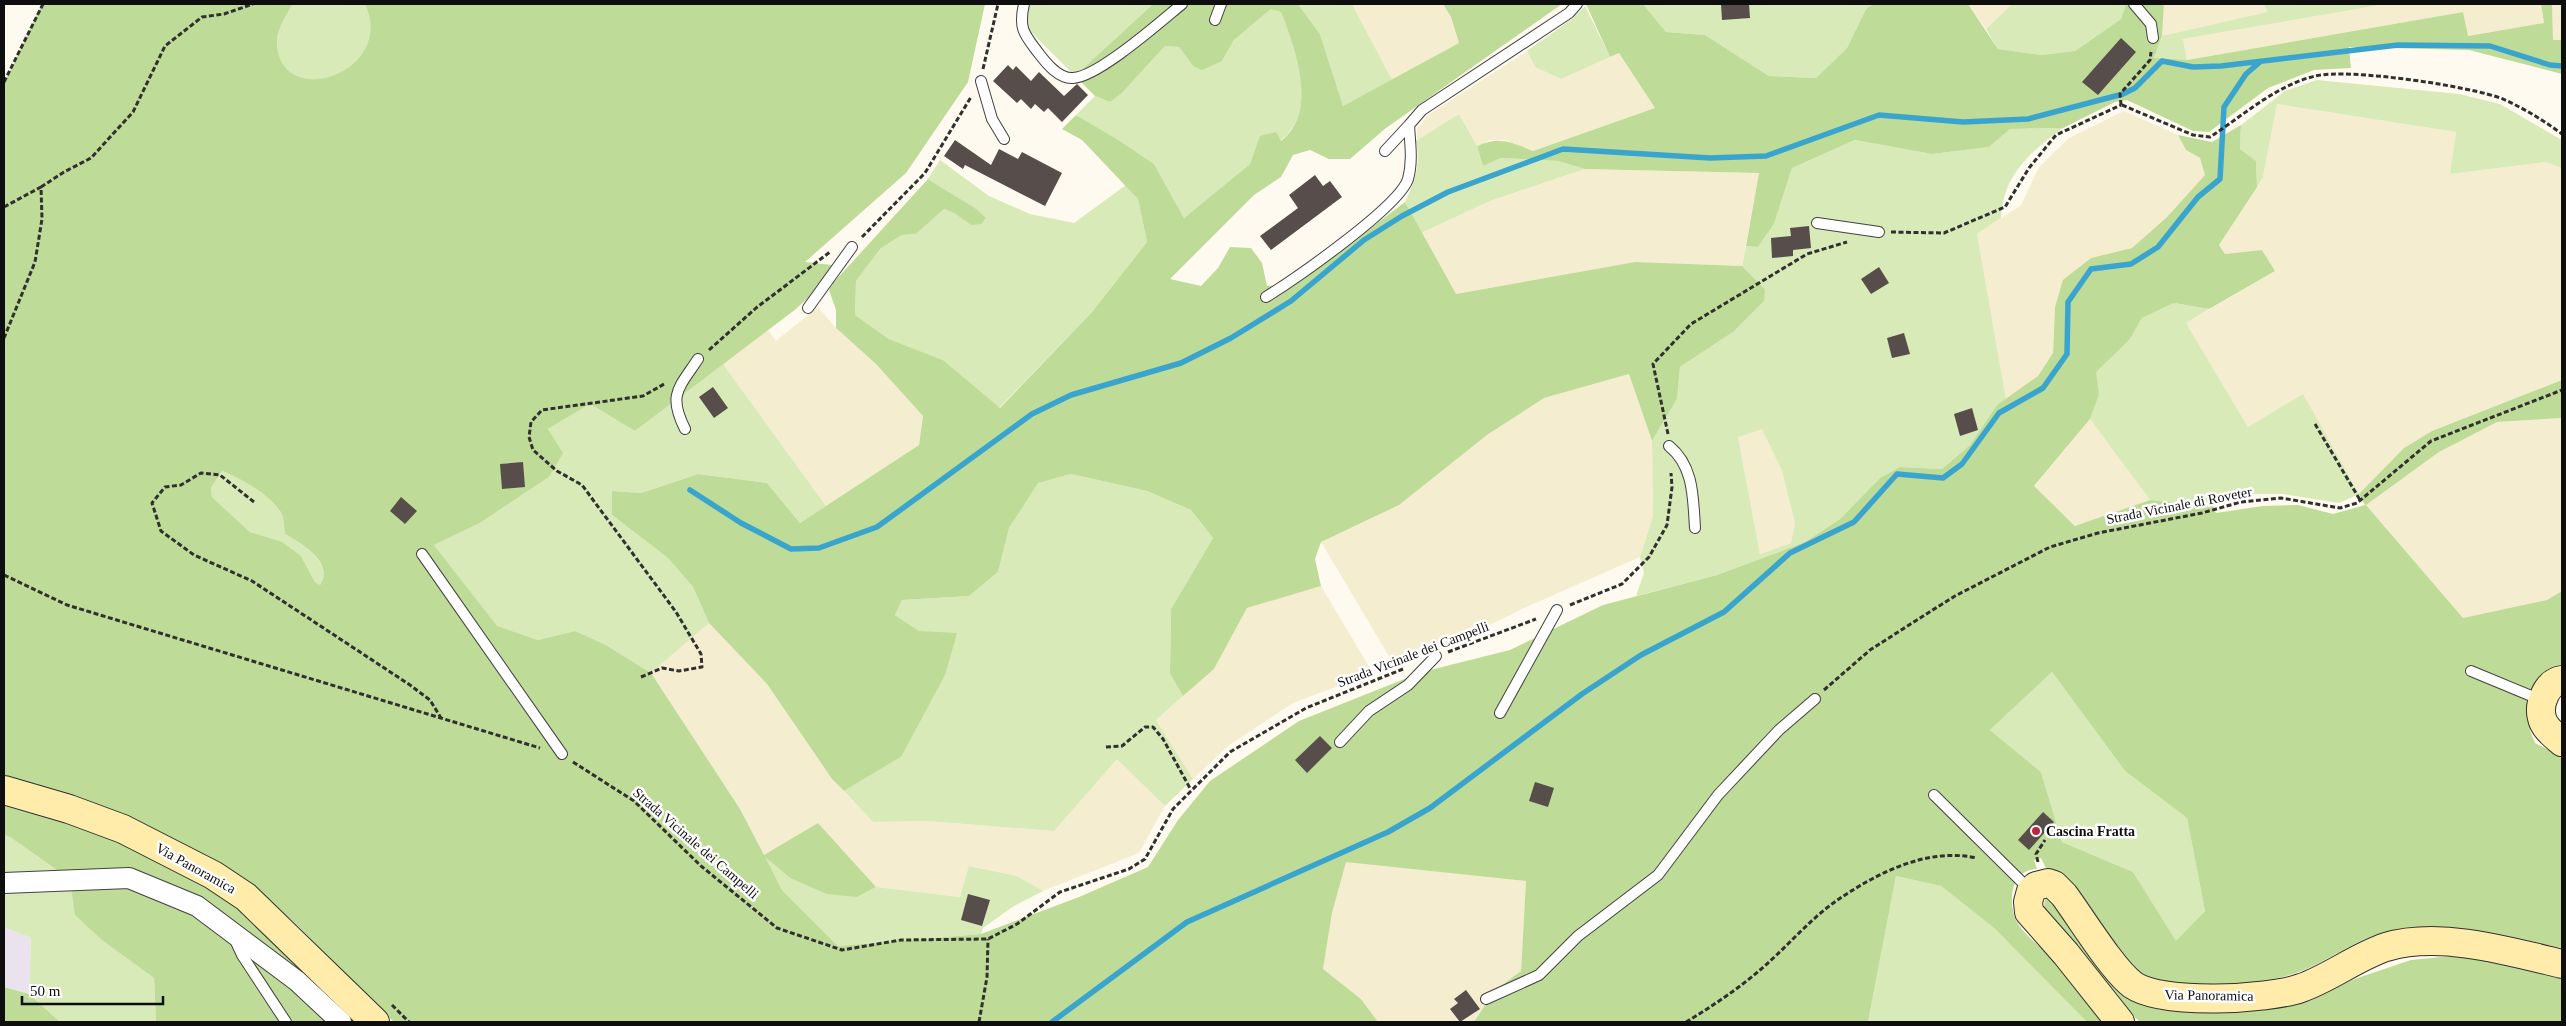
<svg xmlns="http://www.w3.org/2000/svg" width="2566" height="1026" viewBox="0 0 2566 1026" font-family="'Times New Roman',serif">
	<rect width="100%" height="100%" fill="#fffaef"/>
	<path fill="#eae2ed" d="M4 927 31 938 29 994 4 987Z"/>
	<path fill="#f5edcf" d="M1352 4H1443L1451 17 1459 43 1392 80Z
		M1968 4H2012L1986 29Z
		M2164 4H2264L2267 12 2162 36Z
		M2386 4H2541L2544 23 2467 36 2463 12 2187 60 2183 39Z
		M2552 4H2562V40L2553 41Z
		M1527 51 1535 67 1561 79 1619 53 1655 108 1533 151 1505 140H1490L1477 146 1459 114 1417 141V129L1428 115Z
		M2277 104 2456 132 2450 174 2545 162 2562 168V380L2432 431 2404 448 2359 494 2303 395 2248 427 2186 323 2275 271 2262 250 2225 254 2219 245 2263 177Z
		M2124 111 2178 135 2186 150 2200 158 2205 175 2167 217 2132 248 2091 258 2055 307 2053 353 2038 376 2006 399 1977 234 2021 205 2039 167 2069 138Z
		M1585 169 1759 173 1742 266 1635 262 1456 294 1421 233 1490 201Z
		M818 307 836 328 876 364 923 416 919 445 826 506 723 364 768 330 776 341Z
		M1629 374 1652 441 1653 516 1640 557 1524 608 1439 650 1393 663 1321 542 1399 505 1487 435 1544 398Z
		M2562 418V591L2547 600 2463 618 2366 505 2439 452 2497 422Z
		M2090 419 2150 500 2076 526 2034 487Z
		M1762 428 1782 471 1795 523 1791 543 1760 554 1738 437Z
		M1321 586 1373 673 1293 703 1228 746 1193 779 1156 720 1214 669 1247 608Z
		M709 623 767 684 832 779 873 822 927 821 1054 831 1117 758 1165 806 1139 853 1043 891 1017 876 970 866 960 897 876 887 818 823 764 856 740 809 651 673Z
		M1346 861 1526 881 1521 971 1494 991 1474 1022H1378L1361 999 1323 969 1332 913Z"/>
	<path fill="#d8eab8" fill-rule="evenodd" d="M292 4H365C398 74 280 112 277 43 276 29 287 16 292 4Z
		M1028 4H1153L1075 76 1024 25Z
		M1298 4H1352L1392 80 1343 106 1320 34Z
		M1643 4H1873L1866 9 1847 48 1816 78 1769 76 1705 35 1666 32Z
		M2012 4H2126L2121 19 2075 51 2041 55 1998 49 1986 29Z
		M2264 4H2386L2183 39 2187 60 2154 59 2162 36 2267 12Z
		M1585 6 1610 57 1561 79 1535 67 1527 51 1572 19Z
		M1271 9 1281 12C1295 49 1320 111 1280 141L1261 136 1250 164 1184 218 1154 164 1117 139 1076 115 1095 96 1110 102 1122 93 1165 46 1179 47 1193 66 1222 61 1234 40Z
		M2317 80 2459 94 2500 104 2562 140V168L2545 162 2450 174 2456 132 2277 104 2263 177 2257 187 2256 161 2240 149 2241 125 2285 91Z
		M1459 114 1477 146 1483 166 1501 158 1558 161 1585 169 1490 201 1421 233 1405 202C1415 181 1421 164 1416 141Z
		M2063 128C2030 152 2003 175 2001 218L1977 234 2006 399 1997 405 1970 445 1942 469 1900 467 1880 478 1840 519 1805 542 1717 575 1636 596 1644 573 1640 557 1653 516 1652 441 1677 399 1680 367 1733 332 1765 289 1742 266 1746 246 1758 247 1774 224 1792 168 1855 140 1932 154 1989 147 2010 129ZM1762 429 1782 471 1795 523 1791 543 1760 554 1738 437Z
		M940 160 989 196 1030 214 1074 223 1126 185 1138 199 1147 242 1092 312 999 408 943 360 889 339 855 315 856 281 881 248 902 235 916 234 944 209 954 213 971 225 986 219 975 208 928 179Z
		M2174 303 2209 309 2186 323 2248 427 2303 394 2359 494 2339 503 2283 494H2251L2213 505 2150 500 2090 419 2099 395 2095 372 2130 339 2142 318Z
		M723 364 826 506 800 523 767 483 698 474 641 493 612 491V515L668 558 693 587 709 623 651 673 606 645 575 631 538 640 496 626 434 545 480 523 549 477 562 453 548 429 590 404 635 431Z
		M222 471C242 479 267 493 280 511 284 516 284 528 285 534 301 543 335 564 320 585L315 582 301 556 250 532 212 497 211 488Z
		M1071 474 1147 491 1191 510 1213 538 1171 609 1170 674 1183 696 1156 720 1193 779 1165 806 1117 759 1054 831 927 821 873 822 844 791 901 757 919 631 895 615 902 600 969 596 998 572 1009 528 1037 483Z
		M2052 672 2125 771 2187 818 2205 911 2176 942 2133 872 2062 842 2041 772 1990 730Z
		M4 835 10 837 70 879 76 915 103 941 154 978 156 1022H60L29 994 31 938 4 927Z
		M764 856 790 878 857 897 876 887 960 897 969 866 1017 876 1043 891 1014 906 983 928 981 934 838 946 782 890Z
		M1896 876 1941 886 1994 928 2087 1022H1868Z"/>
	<path fill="#bedb97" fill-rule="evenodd" d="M42 4H292C287 16 276 29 277 43 280 112 397 73 365 4H985L968 82 906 173 805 262 832 265 810 296 796 309 635 431 590 404 548 429 563 453 549 477 480 523 434 545 497 626 538 640 575 631 606 645 651 673 740 809 764 855 818 823 876 887 857 897 827 894 790 878 765 857 782 890 838 946 981 934 1079 897 1148 867 1178 820 1210 781 1299 721 1422 672 1510 650 1603 605 1717 575 1805 542 1840 519 1880 478 1900 467 1942 469 1970 445 1997 405 2038 376 2053 353 2055 307 2063 280 2091 258 2132 248 2167 217 2205 175 2200 158 2186 150 2178 135 2212 142 2241 125 2240 149 2256 161 2257 187 2219 245 2225 254 2262 250 2275 271 2209 309 2174 303 2142 318 2130 339 2096 372 2099 395 2090 419 2034 486 2075 526 2150 500 2213 505 2216 513 2263 506 2298 505 2333 514 2365 505 2359 494 2404 448 2432 431 2562 380V418L2497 422 2439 452 2366 505 2463 618 2547 600 2562 591V664L2550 670 2528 711 2530 731 2535 743 2562 757V948C2503 935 2439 920 2379 934 2356 940 2327 961 2304 970 2263 987 2169 995 2132 968L2074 885 2058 873 2046 868 2041 858 2034 860 2037 869C2010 869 2007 904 2017 922 2026 938 2046 950 2057 963 2074 982 2090 1003 2106 1022H2087L1994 928 1941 886 1896 876 1868 1022H1474L1494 991 1521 971 1526 881 1346 862 1332 913 1323 969 1361 999 1378 1022H394L293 921 254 888 219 862 127 818 4 779V84ZM222 471C242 479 267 493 280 511 284 516 284 528 285 534 301 543 335 563 320 585L315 582 301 556 282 542 250 532 212 497 211 488ZM2052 672 2125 771 2187 818 2205 911 2176 941 2133 872 2062 842 2041 772 1990 730Z
		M1153 4H1298L1320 34 1343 106 1459 43 1451 17 1443 4H1562L1386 128 1350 159H1329L1310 150 1293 155 1281 177 1254 195 1170 279 1201 286 1218 268 1230 247 1251 248 1262 263 1267 286 1300 282 1405 202 1456 294 1635 262 1742 266 1765 289 1764 301 1733 332 1680 367 1677 399 1652 441 1629 374 1544 398 1487 435 1399 505 1321 542 1315 559 1321 586 1247 608 1214 669 1183 696 1170 674 1171 609 1213 538 1191 510 1147 491 1071 474 1038 483 1009 528 998 572 969 596 902 600 895 615 919 631 957 633 945 675 901 757 844 791 832 779 767 684 709 623 693 587 668 558 612 515V491L641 493 698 474 767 483 800 523 919 445 923 416 876 364 836 328V310L829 290 834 282 928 179 975 208 986 218 981 224 971 225 954 213 944 209 916 234 902 235 881 248 856 281 855 315 889 339 943 360 1000 408 1092 312 1147 242 1138 199 1082 140 1062 129 1076 115 1117 139 1154 164 1184 218 1250 164 1260 136 1276 132 1281 141C1319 112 1295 48 1281 12L1271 9 1234 40 1222 61 1202 70 1193 66 1179 47 1165 46 1122 93 1110 102 1095 96 1075 76Z
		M1586 4H1643L1666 32 1705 35 1769 76 1816 78 1847 48 1866 9 1873 4H1968L1998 49 2041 55 2075 51 2121 19 2126 4H2164L2162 36 2154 58 2187 60 2463 12 2468 36 2544 23 2541 4H2552L2553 40H2562V74L2469 50 2349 47 2351 68 2314 70 2268 88 2209 132 2193 131 2127 100 2115 102 2063 128 2010 129 1989 147 1932 154 1855 140 1792 168 1774 224 1758 247 1746 246 1759 173 1585 169 1558 161 1501 158 1483 166 1477 146C1500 136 1510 142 1533 151L1655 108 1619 53 1610 57Z
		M4 803 118 837 237 904 362 1022H156L154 978 103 941 75 915 70 879 10 837 4 835Z
		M2051 897 2126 989 2337 985 2411 960 2452 956 2494 961 2562 975V1022H2140L2120 1003 2044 908 2045 900Z
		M4 987 29 994 60 1022H4Z"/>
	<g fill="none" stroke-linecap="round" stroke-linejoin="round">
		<path stroke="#39a5cf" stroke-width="5.5" d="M690 490 741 523 791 549 819 548 877 527 1032 414 1071 395 1181 363 1231 338 1291 301 1364 240 1402 216 1448 192 1563 149 1710 158 1766 156 1879 115 1963 122 2028 119 2123 94 2135 88 2162 61 2193 67 2221 66 2398 45 2490 46 2550 65 2562 66
			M1052 1022 1187 922 1388 832 1430 808 1582 694 1641 655 1724 612 1790 553 1854 522 1897 474 1943 478 1962 464 1999 413 2043 388 2067 354 2068 302 2091 269 2131 264 2158 247 2198 197 2220 179 2224 107 2246 74 2260 62"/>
	</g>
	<path fill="#574d4a" d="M1721 4H1749L1750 18 1722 20Z
		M2121 38 2136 52 2098 95 2082 82Z
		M1008 65 1013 70 1016 66 1031 81 1039 72 1064 96 1077 84 1088 95 1062 122 1048 108 1044 112 1035 104 1031 109 1021 99 1017 103 993 81Z
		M955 140 991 165 999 149 1018 159 1022 152 1062 173 1045 206 965 165 963 169 944 156Z
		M1315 175 1323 186 1330 181 1342 197 1271 250 1260 236 1298 208 1289 195Z
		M1809 226 1811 248 1793 250V256L1772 258 1771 238 1791 236 1790 228Z
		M1879 267 1889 283 1871 294 1861 279Z
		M1904 333 1910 354 1892 358 1887 338Z
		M713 387 728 408 714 418 699 397Z
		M1972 408 1978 430 1960 436 1954 414Z
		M523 462 525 487 502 489 500 464Z
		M401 497 417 511 405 524 390 511Z
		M1320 736 1332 748 1307 773 1295 760Z
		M1535 782 1554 788 1548 807 1529 801Z
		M2043 812 2054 822 2029 850 2018 840Z
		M968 894 990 900 982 926 961 920Z
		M1466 990 1480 1009 1460 1022 1450 1009 1458 1003 1454 999Z"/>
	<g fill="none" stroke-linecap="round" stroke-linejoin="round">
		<g stroke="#414141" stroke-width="12">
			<path id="lane" d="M1024 4C1018 30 1025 35 1040 55 1047 64 1059 79 1073 78 1098 77 1160 22 1182 4
				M2134 4 2151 24 2153 38
				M1215 20 1221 4
				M981 81 992 119 1004 139
				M1385 151 1409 125
				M1817 223 1879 232
				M1266 297C1295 279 1399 207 1408 179 1413 161 1410 143 1409 125L1422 110 1569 13 1577 4
				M808 308 852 247
				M685 429C668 395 678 389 698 359
				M1669 446C1694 466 1693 498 1695 528
				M422 554 562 754
				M2471 671 2541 700
				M1500 713 1557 610
				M1340 742 1369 711 1408 685 1436 656
				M1934 795 2030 890
				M235 940 242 955 286 1022
				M1486 999 1539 975 1578 936 1658 875 1718 795 1779 730 1815 699"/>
		</g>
		<g stroke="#414141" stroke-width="22">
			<path id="street" d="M4 883 129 878 197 906 297 981 341 1022"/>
		</g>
		<g stroke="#303030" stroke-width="30">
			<path id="secondary" d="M2562 680C2547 682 2538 704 2542 718 2544 728 2555 736 2562 742
				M4 790 69 809 123 829 213 875 246 897 375 1022
				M2120 1022 2066 954 2029 912 2028 902 2031 891 2036 886 2048 883 2054 885 2064 895C2081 918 2112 969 2133 985 2162 1005 2267 1000 2301 988 2330 978 2356 957 2386 947 2440 931 2509 951 2562 964"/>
		</g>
		<path stroke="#303030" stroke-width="3" stroke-dasharray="5 2.5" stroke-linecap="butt" d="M983 69 998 4
			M4 82 43 4
			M2121 105 2120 94 2150 60 2151 52
			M2122 105 2193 135 2210 137C2244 115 2275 86 2315 76 2349 68 2470 86 2503 99 2525 109 2543 120 2562 134
			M41 187 64 172 91 158 133 112 165 46 202 17 224 14 253 4
			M4 207 41 187 42 219 35 262 4 338
			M1891 232 1944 233 2005 207 2029 168 2056 135 2121 105
			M862 237 925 173 971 97
			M709 350 756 308 830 252
			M2315 424 2360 500
			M1668 434 1653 364 1691 324 1807 254 1847 242
			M254 502 220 475 201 473 181 485 165 487 152 503 161 531 194 555 252 581 410 685 430 700 441 718
			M4 575 67 605 540 748
			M1570 605 1622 584 1649 557 1667 525 1672 487 1671 473
			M1448 652 1536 619
			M641 677 662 668 679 671 702 667 701 654 676 612 582 485 557 471 533 450 529 437 531 422 542 410 643 396 666 383
			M1824 690 1870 650 1931 611 1955 596 2050 547 2098 533 2202 513 2241 502 2281 498 2340 508 2357 503 2431 441 2562 390
			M1106 747 1122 746 1145 727H1153L1163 739 1191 790
			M573 762 634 801 701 866 777 928 842 950 901 940 988 939 1017 924 1060 892 1129 869 1145 859 1173 809 1230 752 1306 708 1403 669
			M2038 862 2036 854 2045 840
			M392 1005 409 1022
			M979 1022 987 977 988 939
			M1686 1022C1711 1007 1738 989 1760 970 1786 948 1809 920 1836 901 1877 873 1927 847 1977 858"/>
		<use href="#lane" stroke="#fff" stroke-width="10"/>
		<use href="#street" stroke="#fff" stroke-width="20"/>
		<use href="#secondary" stroke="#ffebaa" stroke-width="28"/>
	</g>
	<circle fill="#c0243e" stroke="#fff" stroke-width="2" cx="2036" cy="831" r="5"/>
	<g text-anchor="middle" stroke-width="5" stroke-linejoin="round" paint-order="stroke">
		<g font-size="14" fill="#0e0e0e" stroke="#fff">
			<text transform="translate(2179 505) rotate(-11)" y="5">Strada Vicinale di Roveter</text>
			<text transform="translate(1413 654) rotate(-21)" y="5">Strada Vicinale dei Campelli</text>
			<text transform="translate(696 843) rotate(41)" y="5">Strada Vicinale dei Campelli</text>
			<text transform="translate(196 868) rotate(29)" y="5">Via Panoramica</text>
			<text transform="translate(2209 995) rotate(1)" y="5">Via Panoramica</text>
		</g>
		<g font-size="14" font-weight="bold" fill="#0e0e0e" stroke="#fff" text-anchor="start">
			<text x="2046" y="836">Cascina Fratta</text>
		</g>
	</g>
	<rect width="2566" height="1026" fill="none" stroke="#0e0e0e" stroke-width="10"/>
	<path d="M22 996v8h141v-8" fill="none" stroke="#0e0e0e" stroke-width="2.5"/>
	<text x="30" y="996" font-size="15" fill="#0e0e0e" stroke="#ffffff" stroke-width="4" paint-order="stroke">50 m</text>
</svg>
